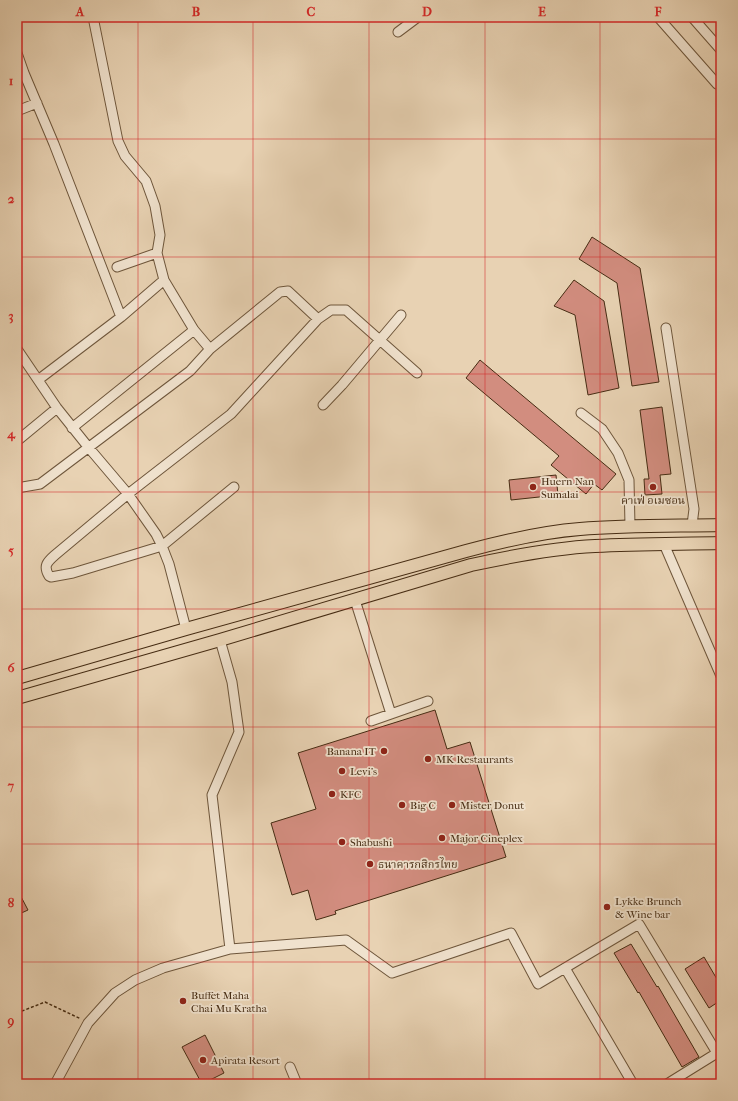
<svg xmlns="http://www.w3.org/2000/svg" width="738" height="1101" viewBox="0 0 738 1101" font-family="'IM FELL French Canon','Noto Serif Thai',serif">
	<rect width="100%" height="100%" fill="#e8d2b3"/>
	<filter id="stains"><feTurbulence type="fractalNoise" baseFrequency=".005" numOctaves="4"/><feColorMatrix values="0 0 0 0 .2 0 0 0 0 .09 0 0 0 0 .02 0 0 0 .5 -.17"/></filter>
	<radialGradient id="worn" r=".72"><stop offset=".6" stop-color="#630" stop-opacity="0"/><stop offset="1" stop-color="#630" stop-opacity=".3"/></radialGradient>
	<path fill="#d28d7f" stroke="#462c13" d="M592 237 640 268 659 382 632 386 617 283 579 259Z
		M574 280 604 301 619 388 588 395 575 315 554 306Z
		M480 360 616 474 602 490 594 484 586 494 551 465 559 456 466 378Z
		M662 407 671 474 660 475 662 494 645 495 644 479H649L640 410Z
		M556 475 558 495 511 500 509 480Z
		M435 710 447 749 470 742 506 857 335 911 336 914 316 920 308 890 292 895 271 823 316 809 298 753Z
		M17 889 28 910 17 915Z
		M631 944 657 987 658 986 699 1057 682 1067 639 992 638 993 614 953Z
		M704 957 721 986V1000L709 1008 685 969Z
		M205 1035 224 1073 202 1084 182 1047Z"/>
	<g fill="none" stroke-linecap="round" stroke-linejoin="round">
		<g stroke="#6e563b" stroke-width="11">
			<path id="minor" d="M93 17 118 141 125 156 146 181 155 206 160 235 157 253 117 267
				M658 17 717 84 721 86
				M692 17 721 50
				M398 32 418 17
				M17 53 24 73 54 144 121 317
				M17 111 37 103
				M157 253 164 280
				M318 319 331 310H346L417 373
				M666 328 694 509 692 525
				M17 349 57 408 89 448 128 494 156 534 162 546 169 564 186 629
				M38 380 121 317 164 280 194 330 210 349
				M323 405 342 385 401 315
				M581 413 602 429 618 453 629 480 630 526
				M72 428 194 330
				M17 441 57 408
				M17 488 40 484 190 371 210 349 280 292 288 291 318 319 231 414 128 494 55 555C47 562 43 566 49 576L51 577 73 573 162 546 234 487
				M664 544 721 676
				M355 600 391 714
				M220 640 232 682 239 732 212 795 230 949 346 940 392 973 511 933 538 984 639 924 717 1053 721 1051
				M371 721 428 701
				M565 968 633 1084
				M290 1067 297 1084
				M55 1084 88 1023 115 993 135 980 163 968 230 949
				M667 1084 717 1053"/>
		</g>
		<g stroke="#462c13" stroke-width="14">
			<path id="major" d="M17 678 186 629 466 551C503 541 541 532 580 529 627 525 674 526 721 525
				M17 698 220 640 471 565C512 556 553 548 595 546 637 544 679 544 721 543"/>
		</g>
		<path stroke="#462c13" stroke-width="1.5" stroke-dasharray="3 2" stroke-linecap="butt" d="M17 1013 45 1002 81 1019"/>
		<use href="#minor" stroke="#f0e2ce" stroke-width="9"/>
		<use href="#major" stroke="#e8d2b3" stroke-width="12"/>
	</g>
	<path fill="none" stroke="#d62828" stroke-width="1" stroke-opacity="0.55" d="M138 17V1084M253 17V1084M369 17V1084M485 17V1084M600 17V1084M17 139H721M17 257H721M17 374H721M17 492H721M17 609H721M17 727H721M17 844H721M17 962H721"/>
	<g fill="#8f2418" stroke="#f0e2ce" stroke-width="1.5">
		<circle cx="533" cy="487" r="4"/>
		<circle cx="653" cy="487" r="4"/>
		<circle cx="384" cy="751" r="4"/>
		<circle cx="428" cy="759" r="4"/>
		<circle cx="342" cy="771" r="4"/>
		<circle cx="332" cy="794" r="4"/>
		<circle cx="402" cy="805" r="4"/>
		<circle cx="452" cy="805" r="4"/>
		<circle cx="442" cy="838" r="4"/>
		<circle cx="342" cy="842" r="4"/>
		<circle cx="370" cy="864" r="4"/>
		<circle cx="607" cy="907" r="4"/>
		<circle cx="183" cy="1001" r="4"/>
		<circle cx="203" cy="1060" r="4"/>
	</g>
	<g text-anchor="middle" stroke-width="3.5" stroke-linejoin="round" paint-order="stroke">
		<g font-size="11" fill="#462c13" stroke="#f0e2ce" text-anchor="start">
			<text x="541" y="485">Huern Nan<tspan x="541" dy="13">Sumalai</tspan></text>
			<text x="653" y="504" text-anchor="middle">คาเฟ่ อเมซอน</text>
			<text x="376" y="755" text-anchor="end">Banana IT</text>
			<text x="436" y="763">MK Restaurants</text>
			<text x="350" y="775">Levi's</text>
			<text x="340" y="798">KFC</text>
			<text x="410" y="809">Big C</text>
			<text x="460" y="809">Mister Donut</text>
			<text x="450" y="842">Major Cineplex</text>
			<text x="350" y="846">Shabushi</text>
			<text x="378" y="868">ธนาคารกสิกรไทย</text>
			<text x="615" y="905">Lykke Brunch<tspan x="615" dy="13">&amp; Wine bar</tspan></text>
			<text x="191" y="999">Buffet Maha<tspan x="191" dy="13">Chai Mu Kratha</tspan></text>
			<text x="211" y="1064">Apirata Resort</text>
		</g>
	</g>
	<rect width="738" height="1101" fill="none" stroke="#e8d2b3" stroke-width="44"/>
	<rect x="22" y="22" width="694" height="1057" fill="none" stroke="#d62828" stroke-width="1.5"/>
	<g font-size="13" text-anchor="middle" font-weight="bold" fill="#d62828">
		<text x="80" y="16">A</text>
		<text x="196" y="16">B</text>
		<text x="311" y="16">C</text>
		<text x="427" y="16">D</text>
		<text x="542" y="16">E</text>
		<text x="658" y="16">F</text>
		<text x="11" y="85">1</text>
		<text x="11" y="203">2</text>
		<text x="11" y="320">3</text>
		<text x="11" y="438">4</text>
		<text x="11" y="555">5</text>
		<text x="11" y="672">6</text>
		<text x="11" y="790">7</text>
		<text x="11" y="907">8</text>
		<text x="11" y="1025">9</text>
	</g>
	<rect width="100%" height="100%" filter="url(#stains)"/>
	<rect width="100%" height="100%" fill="url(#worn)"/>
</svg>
